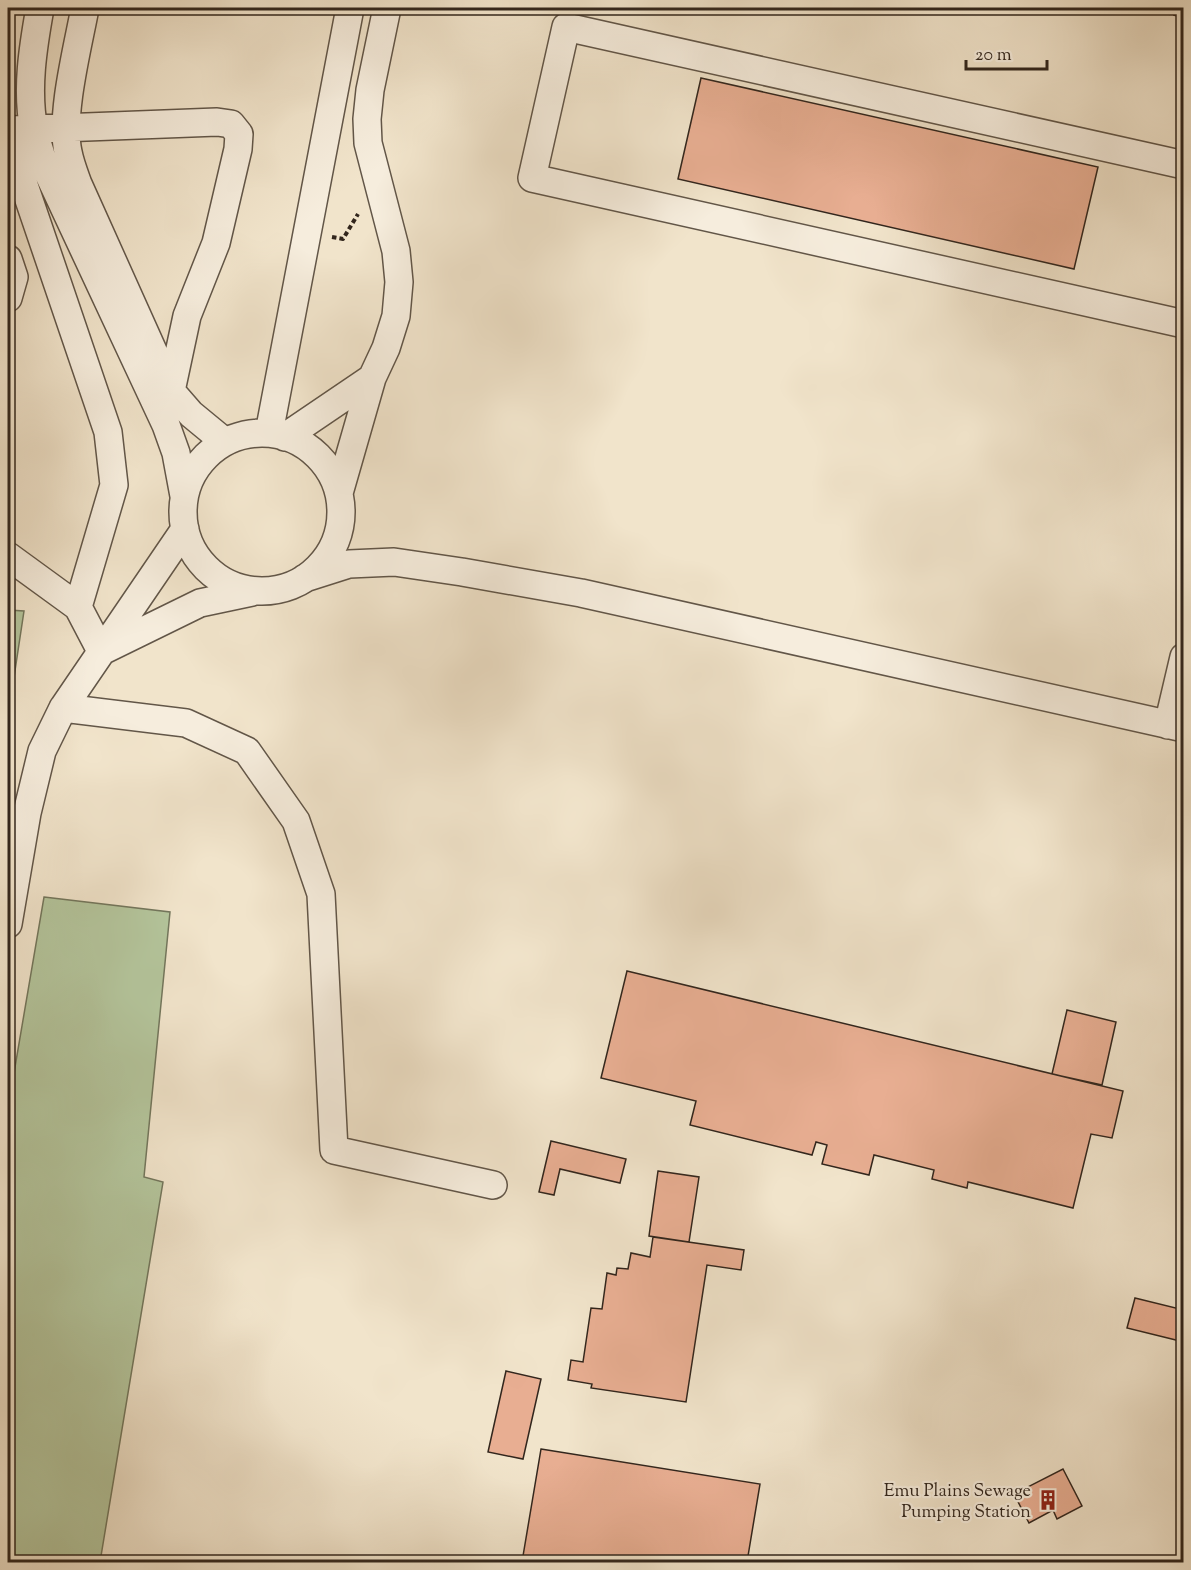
<svg xmlns="http://www.w3.org/2000/svg" width="1191" height="1570" viewBox="0 0 1191 1570" font-family="'Sorts Mill Goudy',serif">
	<rect width="100%" height="100%" fill="#f1e4cb"/>
	<filter id="stains"><feTurbulence type="fractalNoise" baseFrequency=".00333" numOctaves="4"/><feColorMatrix values="0 0 0 0 .2 0 0 0 0 .09 0 0 0 0 .02 0 0 0 .5 -.17"/></filter>
	<radialGradient id="worn" r=".72"><stop offset=".6" stop-color="#630" stop-opacity="0"/><stop offset="1" stop-color="#630" stop-opacity=".3"/></radialGradient>
	<path fill="#b4c59c" stroke="#73765c" stroke-width="1.5" d="M8 610 24 611 8 717Z
		M44 897 170 912 144 1177 163 1182 100 1562H8V1108Z"/>
	<path fill="#e8ae92" stroke="#32261d" stroke-width="1.5" d="M701 78 1098 167 1074 269 678 179Z
		M627 971 1123 1091 1112 1138 1091 1134 1073 1208 968 1182 967 1188 932 1179 934 1170 874 1155 869 1175 822 1164 827 1145 816 1142 812 1155 690 1125 696 1101 601 1078Z
		M1067 1010 1116 1022 1102 1085 1052 1074Z
		M551 1141 626 1159 620 1183 560 1169 554 1195 539 1192Z
		M658 1171 699 1177 689 1242 649 1236Z
		M653 1237 744 1250 741 1270 707 1265 686 1402 591 1388 592 1384 568 1380 571 1360 583 1362 591 1308 602 1309 607 1273 616 1275 617 1268 628 1269 631 1253 650 1257Z
		M1135 1298 1184 1310V1342L1127 1328Z
		M506 1371 541 1379 523 1459 488 1452Z
		M541 1449 760 1484 747 1562H522Z
		M1063 1469 1082 1506 1057 1519 1053 1510 1029 1523 1014 1494Z"/>
	<g fill="none" stroke-linecap="round" stroke-linejoin="round">
		<g stroke="#625648" stroke-width="30">
			<path id="minor" d="M40 8C33 47 26 90 34 130 36 140 40 151 43 162L166 425 176 453 184 496
				M85 8C78 46 60 115 68 152 70 163 74 173 78 184L171 391 191 414 225 442
				M8 130 217 122 231 124 239 134 238 149 216 243 187 316 171 391
				M8 138 108 432 114 485 78 607
				M1184 165 566 27 532 178 1184 324
				M8 259 14 277 8 298
				M269 433 350 8
				M183 512a79 79 0 1 1 158 0a79 79 0 1 1-158 0Z
				M285 437 372 378
				M339 493 372 378 386 348 396 316 399 282 396 251 368 143 367 119 370 90 387 8
				M8 556 78 607 101 651
				M305 578 349 564 394 562 462 572 581 593 1184 728
				M102 651 200 603 252 592
				M63 708 186 723 247 751 296 821 321 894 334 1150 493 1185
				M1168 725 1184 657
				M8 924 27 813 42 751 63 708 185 529"/>
		</g>
		<path stroke="#32261d" stroke-width="4" stroke-dasharray="4.5 3" stroke-linecap="butt" d="M1144 8 1184 16
			M332 237 343 239 358 214"/>
		<use href="#minor" stroke="#f6eddd" stroke-width="27"/>
	</g>
	<defs>
		<g id="building-bare" transform="scale(1.62)"><path d="M-4-6H4V6H1V3H-1V6H-4ZM-2.5-4.3h1.7v1.8h-1.7ZM.8-4.3h1.7v1.8H.8ZM-2.5-1h1.7V.8h-1.7ZM.8-1h1.7V.8H.8Z" fill="#8f2418" stroke="#f6eddd" stroke-width="2.5" paint-order="stroke"/></g>
	</defs>
	<g fill-rule="evenodd">
		<use href="#building-bare" x="1048" y="1500"/>
	</g>
	<g text-anchor="middle" stroke-width="4.5" stroke-linejoin="round" paint-order="stroke">
		<g font-size="18" fill="#32261d" stroke="#f6eddd" text-anchor="end">
			<text x="1031" y="1496">Emu Plains Sewage<tspan x="1031" dy="21">Pumping Station</tspan></text>
		</g>
	</g>
	<rect width="1191" height="1570" fill="none" stroke="#f1e4cb" stroke-width="30"/>
	<rect x="9" y="9" width="1173" height="1552" fill="none" stroke="#32261d" stroke-width="3"/>
	<rect x="15" y="15" width="1161" height="1540" fill="none" stroke="#32261d" stroke-width="1.5"/>
	<path d="M966 60v9h81v-9" fill="none" stroke="#32261d" stroke-width="3"/>
	<text x="975" y="60" font-size="18" fill="#32261d" stroke="#f6eddd" stroke-width="4.5" paint-order="stroke">20 m</text>
	<rect width="100%" height="100%" filter="url(#stains)"/>
	<rect width="100%" height="100%" fill="url(#worn)"/>
</svg>
